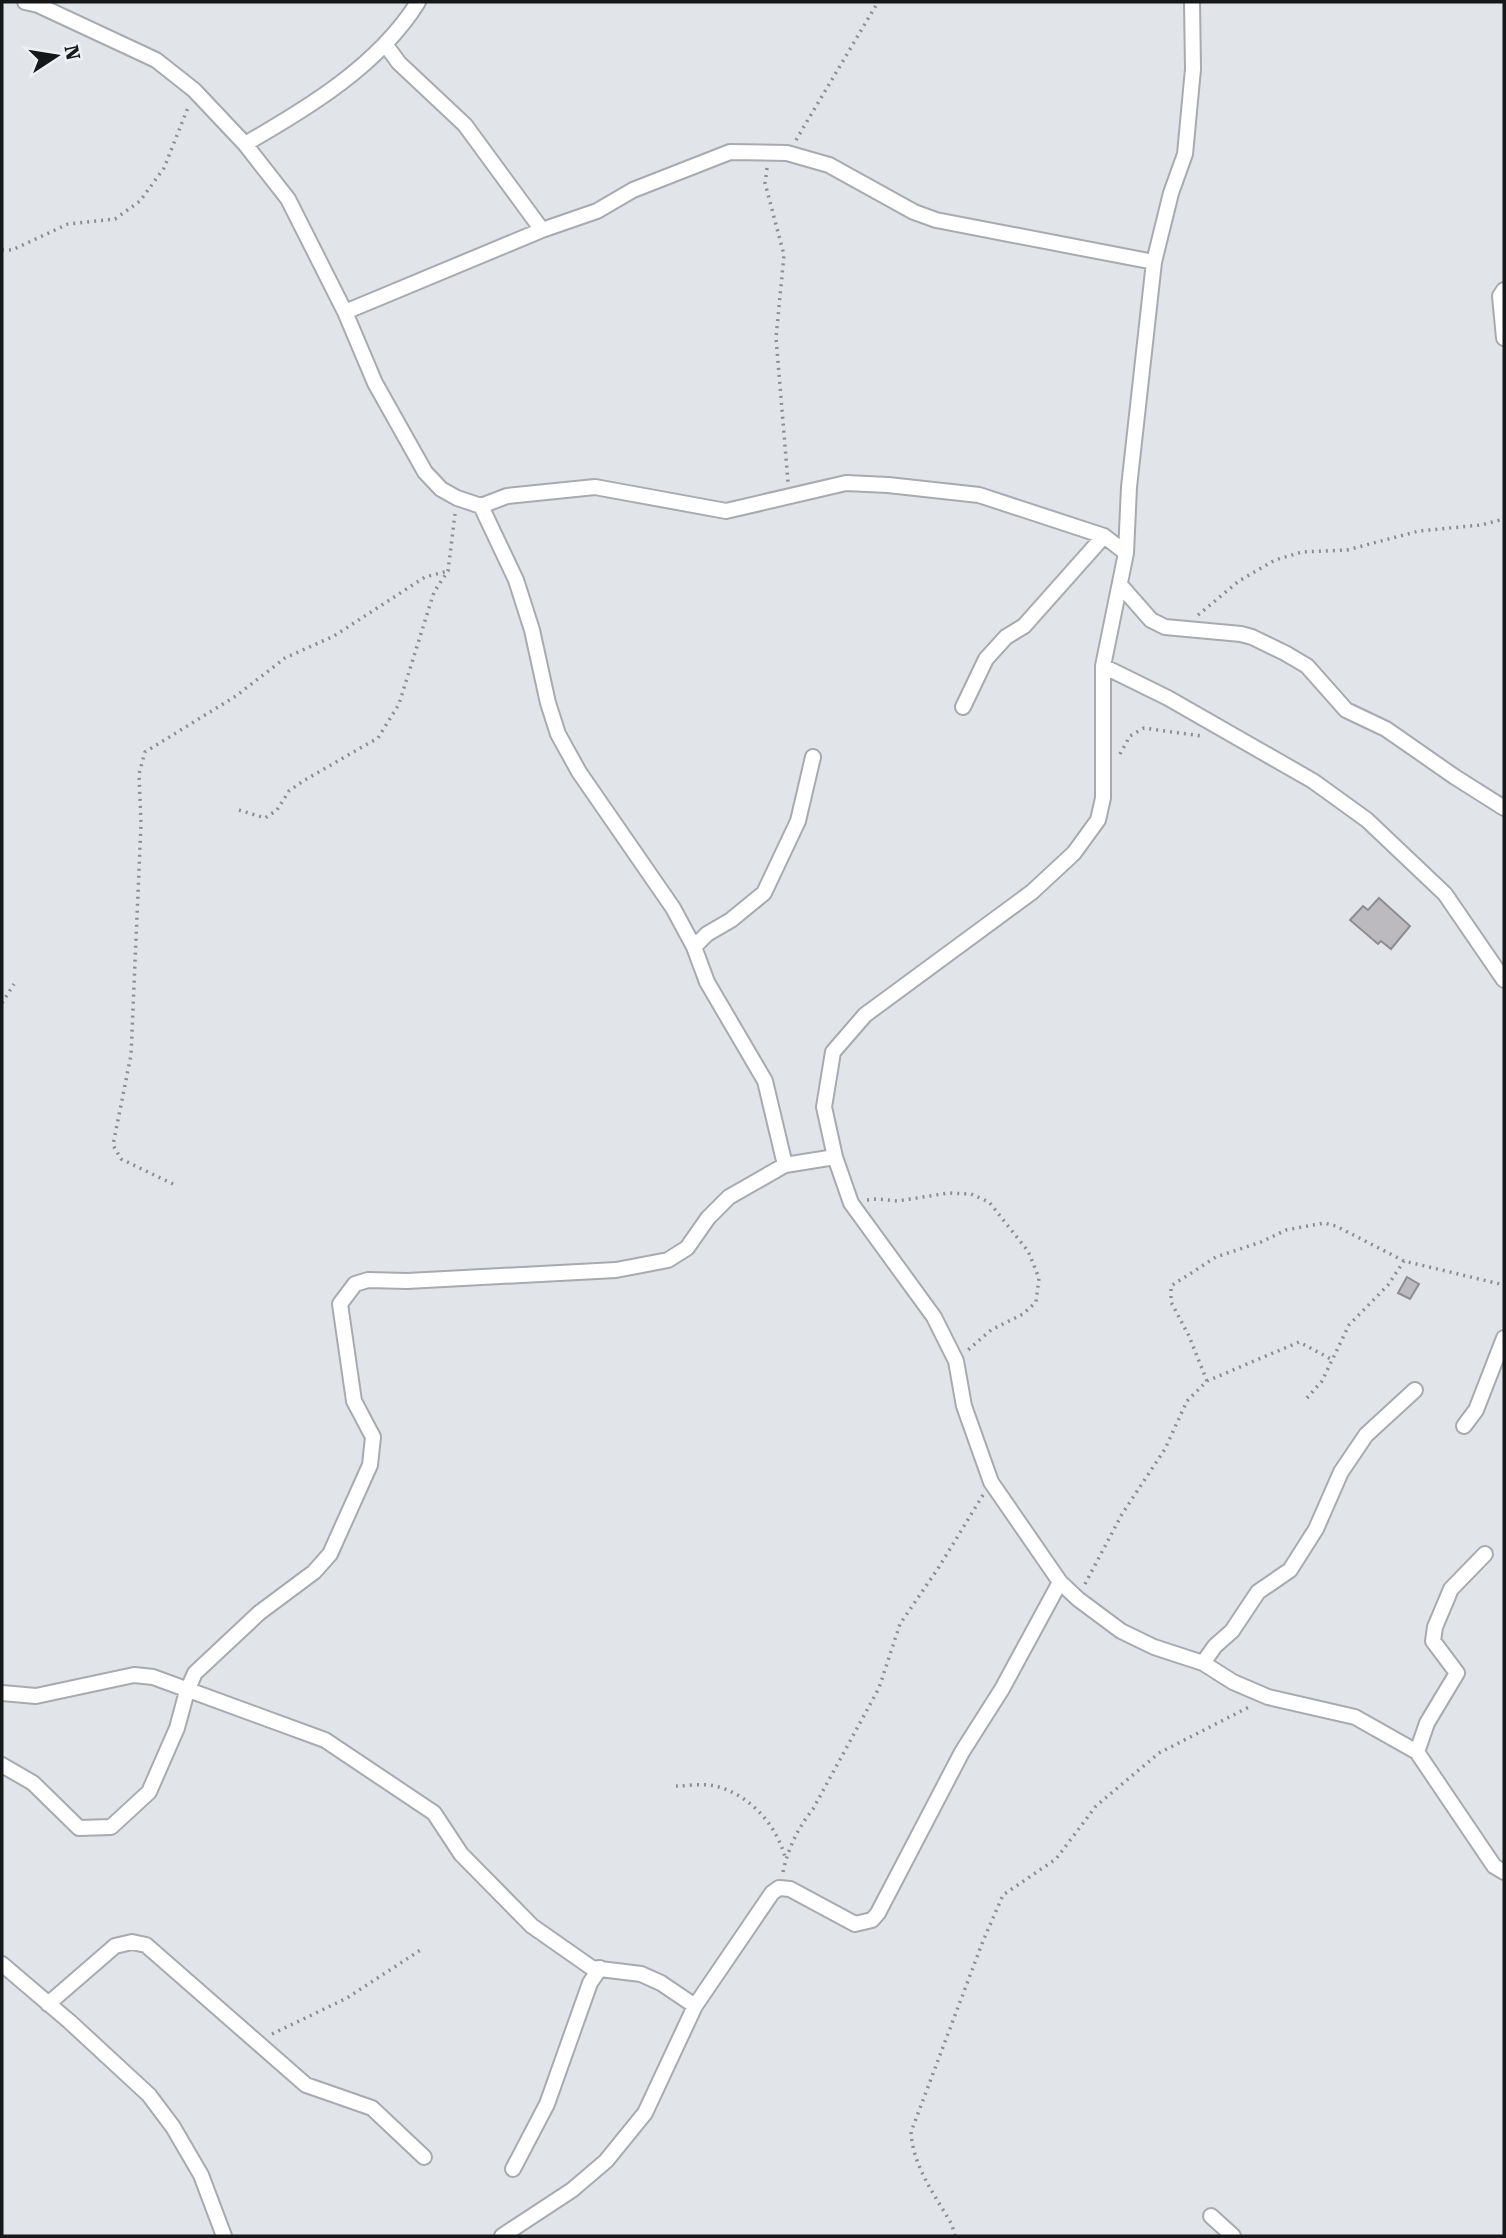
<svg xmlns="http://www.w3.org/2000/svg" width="1506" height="2238" viewBox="0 0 1506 2238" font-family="'Roboto Serif',serif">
	<rect width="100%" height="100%" fill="#e1e4e9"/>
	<path fill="#bcb9bf" stroke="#8f8c91" stroke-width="2" d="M1379 898 1410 926 1391 949 1381 941 1378 944 1350 920 1363 906 1368 910Z
		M1407 1277 1419 1284 1410 1299 1398 1293Z"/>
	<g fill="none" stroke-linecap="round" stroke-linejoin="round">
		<g stroke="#a7aaaf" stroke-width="18">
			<path id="minor" d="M25 2 38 5 156 60 194 90 245 144 288 199 345 312 375 383 425 472 441 489 457 498 481 506 507 496 595 487 726 511 846 483 888 485 979 495 1104 536 1126 553
				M1192 2 1193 69 1185 154 1171 193 1154 262 1129 487 1126 553 1103 666V798L1098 820 1074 853 1032 892 865 1015 833 1052 824 1107 835 1157 851 1203 934 1317 956 1361 964 1406 991 1482 1060 1582 1078 1599 1121 1631 1154 1647 1203 1663 1233 1682 1268 1697 1355 1717 1417 1752 1494 1866 1504 1872
				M385 44 399 63 465 125 542 230
				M245 144C308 108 379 65 418 2
				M1504 290 1500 296 1504 338
				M345 312 542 230 597 211 633 190 730 152 787 153 829 165 914 212 936 220 1154 262
				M481 506 516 580 532 630 548 703 558 734 579 772 673 908 694 947 707 982 765 1081 785 1165
				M1121 586 1151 620 1165 627 1241 634 1252 637 1285 653 1307 666 1346 710 1386 729 1455 777 1504 808
				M1103 666 1168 698 1313 781 1367 820 1445 894 1504 980
				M963 707 986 659 1006 637 1024 626 1104 536
				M694 947 707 934 731 920 764 893 798 821 813 757
				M1464 1426 1476 1410 1504 1338
				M1203 1663 1215 1646 1232 1631 1258 1592 1290 1570 1316 1529 1341 1472 1366 1435 1415 1390
				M2 1693 36 1696 134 1675 153 1677 325 1740 434 1813 461 1854 532 1926 592 1968 641 1974 661 1983 695 2006
				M1417 1752 1427 1723 1457 1673 1433 1641 1435 1627 1451 1589 1485 1554
				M2 1765 33 1783 79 1828 111 1827 149 1792 177 1728 187 1691 195 1673 259 1613 314 1572 330 1554 370 1465 373 1437 354 1401 340 1304 355 1284 368 1280 407 1281 616 1270 668 1260 687 1248 708 1218 729 1197 785 1165 835 1157
				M2 1964 70 2022 149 2095 173 2127 201 2175 224 2236
				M48 2004 115 1946 132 1942 146 1945 306 2085 372 2108 424 2157
				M513 2169 547 2104 590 1983 600 1968
				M1211 2216 1233 2236
				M502 2236 572 2190 606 2161 645 2113 695 2006 772 1893 779 1888 790 1889 855 1924 872 1920 878 1913 962 1752 1002 1689 1060 1582"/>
		</g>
		<path stroke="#8c8e92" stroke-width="3.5" stroke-dasharray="2 5" stroke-linecap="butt" d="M796 140 878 2
			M767 168 765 183 784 255 776 338 788 482
			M2 250H12L68 224 115 219 140 201 164 168 189 105
			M1198 615 1239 581 1275 560 1302 552 1347 550 1419 531 1481 525 1504 519
			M1120 754 1130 736 1144 728 1201 736
			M239 810 265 818 277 810 289 791 303 781 378 738 399 704 434 592 448 571 455 514
			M2 1003 14 984
			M173 1184 121 1159 113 1145 131 1055 141 824 139 774 145 752 236 696 285 658 334 636 425 577 448 571
			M867 1200 877 1199 898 1201 948 1193 971 1194 989 1202 1028 1251 1039 1278 1036 1302 1023 1314 991 1330 968 1350
			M1207 1381 1189 1336 1171 1302V1286L1216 1257 1261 1242 1286 1230 1324 1223 1336 1226 1404 1261 1504 1285
			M1307 1398 1322 1381 1349 1325 1388 1285 1404 1261
			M1085 1584 1122 1514 1165 1449 1187 1401 1207 1381 1299 1342 1331 1359
			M676 1786C688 1786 703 1783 715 1786 749 1794 776 1824 785 1857
			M783 1872C788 1848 798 1828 813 1809L879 1688 900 1624 939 1567 983 1495
			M272 2034 347 1998 422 1949
			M955 2236 952 2225C935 2195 913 2167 911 2132L983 1941 1003 1895 1056 1859 1096 1806 1159 1753 1251 1706"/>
		<use href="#minor" stroke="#fff" stroke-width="14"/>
	</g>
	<rect width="1506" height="2238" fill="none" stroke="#161719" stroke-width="7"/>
	<g transform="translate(56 56) rotate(78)" stroke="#eef2f7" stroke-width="5" paint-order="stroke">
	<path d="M0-5L12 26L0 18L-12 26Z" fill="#161719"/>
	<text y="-10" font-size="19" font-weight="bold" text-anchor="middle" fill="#161719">N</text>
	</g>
</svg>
